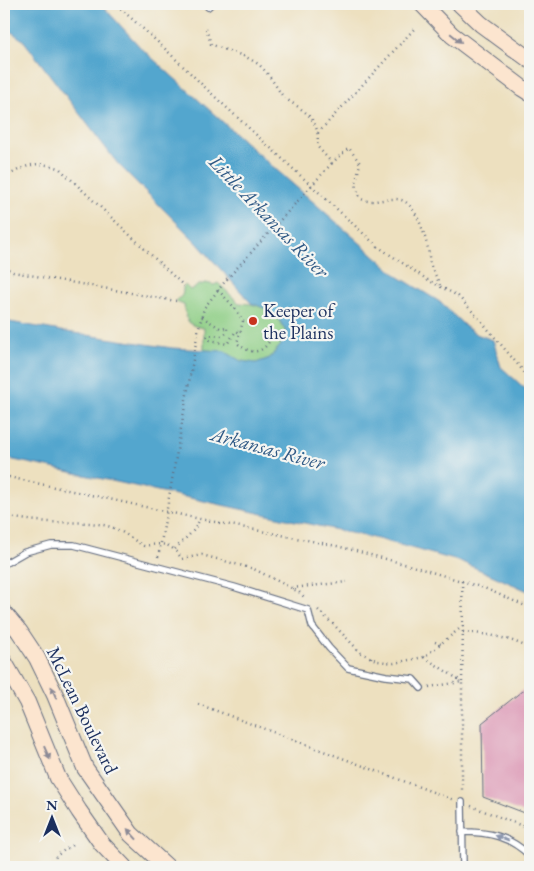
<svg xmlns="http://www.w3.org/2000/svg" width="534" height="871" viewBox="0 0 534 871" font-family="'EB Garamond',serif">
	<rect width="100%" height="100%" fill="#f6f6f2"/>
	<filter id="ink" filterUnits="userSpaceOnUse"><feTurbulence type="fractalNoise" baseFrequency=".02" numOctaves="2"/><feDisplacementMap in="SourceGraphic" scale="10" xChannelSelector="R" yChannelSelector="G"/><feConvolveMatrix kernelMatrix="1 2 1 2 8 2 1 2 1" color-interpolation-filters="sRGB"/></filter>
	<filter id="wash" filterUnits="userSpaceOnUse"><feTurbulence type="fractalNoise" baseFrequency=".0096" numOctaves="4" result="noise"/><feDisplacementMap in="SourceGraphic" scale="20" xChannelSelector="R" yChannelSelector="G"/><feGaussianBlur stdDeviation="1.12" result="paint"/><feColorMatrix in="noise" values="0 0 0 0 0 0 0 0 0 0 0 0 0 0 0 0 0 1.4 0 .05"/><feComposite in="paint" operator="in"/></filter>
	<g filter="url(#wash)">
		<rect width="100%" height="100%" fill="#ede0bf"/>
		<path fill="#8dcd84" stroke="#547e71" d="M206 283 214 285 218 283 239 303C262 304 275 310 286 332L281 345 270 358 256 363 241 361 224 351 204 350V328C187 326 186 320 184 305L176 302 177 299C183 297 183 293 183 287L185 285 190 290 199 285Z"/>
		<path fill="#53a6ce" stroke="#376a96" d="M4 4H101L141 48 255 151 399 277 440 302 466 327 476 334 493 340 501 367 530 393V592L462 562 378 539 43 466 4 458V321L67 332 172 348 224 351 241 361 256 363 270 358 281 345 286 332 280 321 269 310 251 303 198 244 118 164 23 40 4 27Z"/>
		<g id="blocks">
			<path fill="#dd9bb7" d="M527 687 530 688V815L483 797 482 723Z"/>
		</g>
	</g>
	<g filter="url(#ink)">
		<use href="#blocks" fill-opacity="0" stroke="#646d80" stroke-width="1"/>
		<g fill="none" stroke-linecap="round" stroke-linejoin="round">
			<g stroke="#646d80" stroke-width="8">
				<path id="service" d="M208 7 211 4
					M4 564 25 552 51 545H74L234 587 308 610 312 626 329 648 348 668 386 676 413 679 421 688
					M462 802 463 867
					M462 832C489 832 509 836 529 855L530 862"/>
			</g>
			<g stroke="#646d80" stroke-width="18">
				<path id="secondary" d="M422 4 452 35 522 88 530 93
					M460 4 481 24 530 60
					M4 613 19 631 37 658 55 695 85 768 131 834 167 867
					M4 662 27 702 58 778 79 811 102 844 124 867"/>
			</g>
			<path stroke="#646d80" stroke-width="2.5" stroke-dasharray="1 4" stroke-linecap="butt" d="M118 4 121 9 161 45 213 95 377 246 428 280 458 296 482 322 530 379
				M206 29 211 44C226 51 244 54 258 64 268 72 275 85 282 95 287 101 295 104 301 109 314 118 320 130 317 146L332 163 349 148 360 163C357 179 353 184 361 199 364 200 366 201 369 201 380 202 393 196 404 201 417 208 425 235 428 249 429 254 429 259 430 264 433 271 437 278 440 285
				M318 133 415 28
				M4 178C25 166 35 159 60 169L184 286
				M4 267 13 272 176 301
				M218 290 235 308 243 321 240 333
				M202 317 220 328 227 327V332L223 336 208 335 207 337 210 340 227 344 236 331 240 333 237 343C253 357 265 353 273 334
				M198 331 204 308 227 279
				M4 476 200 519 337 546 412 566 484 588 530 608
				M4 516C19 519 34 521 50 522 69 523 93 521 111 527 123 531 133 540 144 546 163 543 170 542 182 559
				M175 549 194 530 200 519
				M158 557 161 543
				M182 559 202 555 254 569 299 592 305 598
				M462 581 463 626 462 682
				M292 588 347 582
				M318 610 335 626 361 653 378 661 394 663 424 657 463 626
				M463 632C486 634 510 637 530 649
				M435 642 441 644
				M424 657 461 681
				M371 658 372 653
				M429 687 462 682V793
				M198 704 454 800
				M471 806 530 829
				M52 867 56 856 75 843"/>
			<use href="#service" stroke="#fff" stroke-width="5.5"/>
			<use href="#secondary" stroke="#fce5cf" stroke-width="16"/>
			<path stroke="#646d80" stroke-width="2.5" stroke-dasharray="1 4" stroke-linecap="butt" d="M227 279 332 163
				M161 543 198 331"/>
		</g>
		<defs><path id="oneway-solid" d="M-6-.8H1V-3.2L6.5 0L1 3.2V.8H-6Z" transform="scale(1.25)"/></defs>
		<g fill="#8c8a96">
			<use href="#oneway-solid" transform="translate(456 38) rotate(39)"/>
			<use href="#oneway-solid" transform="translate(54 693) rotate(-114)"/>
			<use href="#oneway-solid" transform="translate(47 753) rotate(66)"/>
			<use href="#oneway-solid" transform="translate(132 834) rotate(-132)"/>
		</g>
		<use fill="#8d97ae" href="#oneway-solid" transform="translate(502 838) rotate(-159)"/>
	</g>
	<circle fill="#c8321e" stroke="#f6f6f2" stroke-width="2" cx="253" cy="321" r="5"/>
	<g text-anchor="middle" stroke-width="4.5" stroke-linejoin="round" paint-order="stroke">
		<g font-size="19" fill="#1b2f5e" stroke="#f6f6f2" text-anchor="start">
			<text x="263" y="317">Keeper of<tspan x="263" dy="22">the Plains</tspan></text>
		</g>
		<g font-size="19" fill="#1b2f5e" stroke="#f6f6f2">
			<text transform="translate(83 710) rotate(64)" y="7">McLean Boulevard</text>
		</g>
		<g font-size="20" font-style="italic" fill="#2f5985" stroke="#f6f6f2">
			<text transform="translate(269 216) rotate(46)" y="7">Little Arkansas River</text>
			<text transform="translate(268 448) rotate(15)" y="7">Arkansas River</text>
		</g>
	</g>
	<rect width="534" height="871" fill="none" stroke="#f6f6f2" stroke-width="20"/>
	<g transform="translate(52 818)" stroke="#f6f6f2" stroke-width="4" paint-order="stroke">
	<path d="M0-4L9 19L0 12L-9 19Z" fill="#1b2f5e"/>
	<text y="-8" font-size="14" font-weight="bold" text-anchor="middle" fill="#1b2f5e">N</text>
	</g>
</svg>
